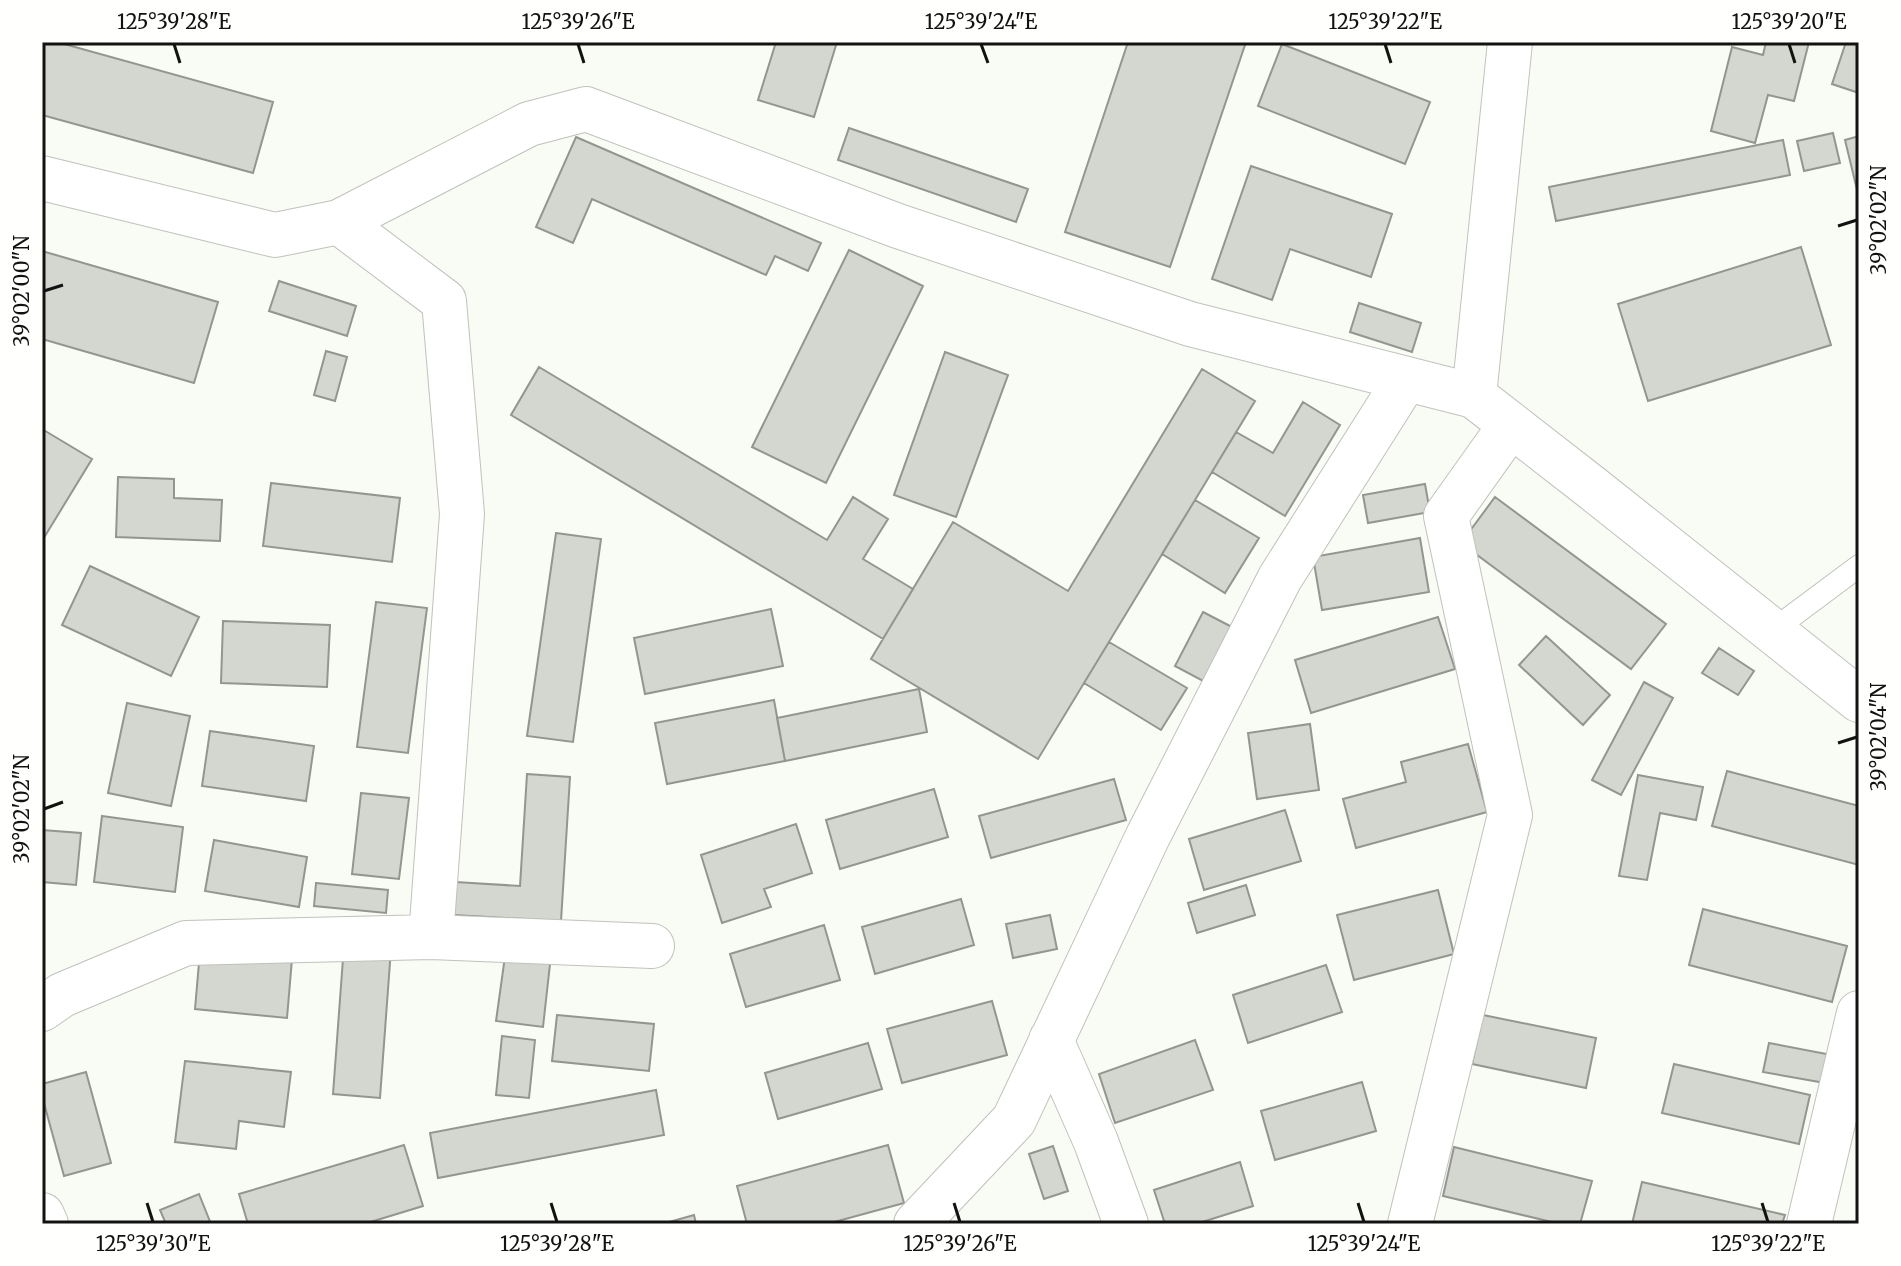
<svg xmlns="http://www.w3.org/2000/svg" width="1901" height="1266" viewBox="0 0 1901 1266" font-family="Merriweather,serif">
	<rect width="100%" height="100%" fill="#f9fbf5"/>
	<path fill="#d4d6d0" stroke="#949590" stroke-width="2" d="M42 42H57L273 102 253 173 42 115Z
		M776 42H837L814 117 758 100Z
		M1128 42H1246L1170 267 1065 232Z
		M1766 42H1809L1794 101 1768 95 1755 143 1711 131 1732 47 1763 55Z
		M1846 42H1859V93L1832 84Z
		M1282 44 1430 102 1405 164 1258 106Z
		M849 128 1028 189 1016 222 838 160Z
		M1833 133 1840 163 1804 171 1797 141Z
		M1859 136V198L1845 140Z
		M576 137 821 243 808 271 775 256 766 275 592 199 573 243 536 227Z
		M1783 140 1790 175 1556 221 1549 187Z
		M1251 166 1392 214 1371 277 1290 249 1272 300 1212 279Z
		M1801 247 1831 345 1648 401 1618 304Z
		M849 250 923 286 826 483 752 447Z
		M42 251 218 302 194 383 42 339Z
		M279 281 356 306 347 336 269 311Z
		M1359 303 1421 323 1412 352 1350 332Z
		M326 351 347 357 335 401 314 395Z
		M945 352 1008 375 956 517 894 495Z
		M539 367 827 540 853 497 888 519 863 559 913 589 883 639 511 415Z
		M1202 369 1255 401 1038 759 871 659 953 522 1068 591Z
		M1303 402 1340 425 1285 516 1212 472 1236 432 1273 453Z
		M42 429 92 459 42 541Z
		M118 477 174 479V498L222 500 220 541 116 537Z
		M271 483 400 498 392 562 263 546Z
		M1425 484 1430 512 1368 523 1363 495Z
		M1495 497 1666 624 1631 669 1461 543Z
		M1195 500 1259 538 1225 593 1162 554Z
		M556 533 601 539 573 742 527 736Z
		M1420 538 1429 592 1322 610 1313 557Z
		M90 566 199 617 171 676 62 625Z
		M376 602 427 608 408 753 357 747Z
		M771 609 783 666 645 694 634 638Z
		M1203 612 1232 627 1203 681 1175 666Z
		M1438 617 1455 669 1311 713 1295 660Z
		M223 621 330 625 327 687 221 683Z
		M1546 636 1610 695 1583 725 1519 665Z
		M1109 642 1187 688 1161 730 1084 683Z
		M1719 648 1754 671 1738 695 1702 673Z
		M1644 682 1673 698 1621 795 1592 780Z
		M919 689 927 732 785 761 777 718Z
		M774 700 785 761 667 784 655 723Z
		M127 703 190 716 171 806 108 793Z
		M1310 724 1319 790 1257 799 1248 733Z
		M210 731 314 746 306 801 202 786Z
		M1468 744 1487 812 1356 848 1343 799 1406 782 1401 762Z
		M1727 771 1859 806V865L1712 826Z
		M527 774 570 777 561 921 454 915 456 882 520 886Z
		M1638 775 1703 787 1696 820 1660 813 1647 880 1619 876Z
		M1114 779 1126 820 991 858 979 816Z
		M934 789 948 837 840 869 826 820Z
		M361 793 409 798 399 879 352 874Z
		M1285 810 1301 861 1204 890 1189 839Z
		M102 816 183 827 175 892 94 882Z
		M796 824 812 873 764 889 771 907 722 923 701 855Z
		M42 830 81 833 76 885 42 882Z
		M214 840 307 857 299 907 205 891Z
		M316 883 388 890 386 913 314 906Z
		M1246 885 1255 915 1197 933 1188 903Z
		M1438 890 1454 954 1354 980 1337 915Z
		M961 899 974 945 875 974 862 927Z
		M1703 909 1847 946 1832 1002 1689 965Z
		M1050 915 1057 949 1013 958 1006 924Z
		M824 925 840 980 746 1007 730 954Z
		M344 945 391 949 380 1098 333 1094Z
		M506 949 551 955 543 1027 496 1021Z
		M200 951 292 959 287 1018 195 1009Z
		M1326 965 1342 1012 1248 1043 1233 995Z
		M992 1001 1007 1055 902 1083 887 1029Z
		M557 1015 654 1024 649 1071 552 1061Z
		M1483 1015 1596 1038 1586 1088 1472 1064Z
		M502 1036 535 1040 529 1098 496 1095Z
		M1195 1040 1213 1090 1115 1123 1099 1074Z
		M868 1043 882 1089 778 1119 765 1073Z
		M1769 1043 1837 1056 1831 1084 1763 1072Z
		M185 1061 291 1072 284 1127 239 1121 236 1149 175 1142Z
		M1674 1064 1810 1095 1799 1144 1662 1113Z
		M86 1072 111 1163 64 1176 42 1096V1084Z
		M1362 1082 1376 1131 1275 1160 1261 1111Z
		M656 1090 664 1135 438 1178 430 1133Z
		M404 1145 423 1206 364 1224H248L239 1194Z
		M888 1145 904 1203 827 1224H747L737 1186Z
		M1053 1146 1068 1191 1044 1199 1029 1154Z
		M1454 1147 1592 1181 1580 1224H1560L1443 1196Z
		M1240 1162 1253 1206 1196 1224H1165L1154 1190Z
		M1642 1182 1785 1215 1782 1224H1632Z
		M199 1194 211 1224H166L160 1210Z
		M694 1215 696 1224H662Z"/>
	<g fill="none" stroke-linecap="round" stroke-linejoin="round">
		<g stroke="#c0c2bc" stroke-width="24">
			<path id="service" d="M1772 631 1859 566"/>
		</g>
		<g stroke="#c0c2bc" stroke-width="46">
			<path id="minor" d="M42 178 275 235 339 222 529 124 586 109 898 226 1190 324 1474 396 1591 487 1859 700
				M339 222 444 301 462 514 431 937
				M1474 396 1510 42
				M42 1009 62 995 186 943 431 937 652 946
				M1051 1040 1096 1142 1126 1224
				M42 1215 46 1224
				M916 1224 1014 1120 1148 836 1280 578 1406 379
				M1410 1224 1510 815 1446 516 1510 426
				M1809 1224 1859 1013"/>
		</g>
		<use href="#service" stroke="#fff" stroke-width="22"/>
		<use href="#minor" stroke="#fff" stroke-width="44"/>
	</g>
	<path fill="none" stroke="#121210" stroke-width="3" d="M174 44 180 63M578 44 584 63M981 44 988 63M1385 44 1391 63M1789 44 1795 63M1838 226 1857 220M44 291 63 285M1838 743 1857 737M44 809 63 802M147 1203 153 1222M551 1203 557 1222M954 1203 960 1222M1358 1203 1364 1222M1762 1203 1768 1222"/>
	<rect width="1901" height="1266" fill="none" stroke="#fffffe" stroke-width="88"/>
	<rect x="44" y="44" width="1813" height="1178" fill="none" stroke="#121210" stroke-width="3"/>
	<g font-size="20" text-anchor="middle" fill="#121210">
		<text x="174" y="29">125°39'28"E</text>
		<text x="578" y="29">125°39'26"E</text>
		<text x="981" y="29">125°39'24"E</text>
		<text x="1385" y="29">125°39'22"E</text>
		<text x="1789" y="29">125°39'20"E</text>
		<text transform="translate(1879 220) rotate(-90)" y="7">39°02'02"N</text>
		<text transform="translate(22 291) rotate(-90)" y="7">39°02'00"N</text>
		<text transform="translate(1879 737) rotate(-90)" y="7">39°02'04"N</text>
		<text transform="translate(22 809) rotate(-90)" y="7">39°02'02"N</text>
		<text x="153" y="1251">125°39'30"E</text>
		<text x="557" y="1251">125°39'28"E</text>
		<text x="960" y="1251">125°39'26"E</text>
		<text x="1364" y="1251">125°39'24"E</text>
		<text x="1768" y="1251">125°39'22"E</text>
	</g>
</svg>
